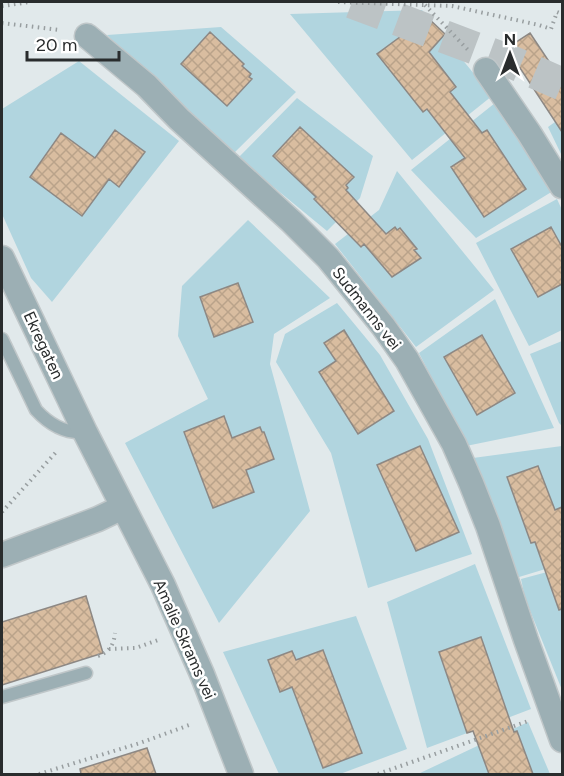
<svg xmlns="http://www.w3.org/2000/svg" width="564" height="776" viewBox="0 0 564 776" font-family="Figtree,sans-serif">
	<defs>
		<pattern id="building-cross-hatch" width="8" height="8" patternUnits="userSpaceOnUse" patternTransform="scale(1.5)"><rect width="8" height="8" fill="#d9bda0"/><path d="M0 0l8 8M0 8l8-8" fill="none" stroke="#baa38a"/></pattern>
	</defs>
	<rect width="100%" height="100%" fill="#e1e9eb"/>
	<path fill="#b1d5df" d="M422 10 492 96 412 160 290 14Z
		M221 27 296 92 233 154 107 35Z
		M79 61 179 141 52 302 31 278 2 214V109Z
		M297 98 373 156 360 198 327 231 238 158Z
		M495 103 553 191 476 238 411 170Z
		M562 117V156L548 127Z
		M397 171 494 290 416 347 335 244 379 210Z
		M557 199 562 210V330L529 346 476 243Z
		M248 220 330 298 274 334 270 364 310 511 219 623 125 443 208 399 178 336 182 286Z
		M495 299 554 428 466 446 419 353Z
		M337 303 380 355 428 439 472 554 368 588 331 453 276 362 285 334Z
		M562 341V426L559 423 530 354Z
		M562 446V564L519 577 492 516 473 458Z
		M475 564 531 709 427 748 387 602Z
		M562 568V690L525 598 521 579Z
		M356 616 407 749 340 774H279L223 652Z
		M528 722 550 774H418Z"/>
	<path fill="url(#building-cross-hatch)" stroke="#8d8884" stroke-width="1.5" d="M426 16 445 34 429 52 456 87 450 92 482 133 487 130 526 189 484 217 451 167 465 158 427 109 423 112 377 54 404 34 406 37Z
		M210 32 244 64 242 66 251 74 249 77 252 79 227 106 181 64Z
		M530 33 562 81V132L507 48Z
		M300 127 354 177 346 185 348 188 346 190 386 234 395 227 397 230 400 228 417 249 414 250 421 258 392 277 364 244 361 247 314 199 316 197 273 156Z
		M115 130 145 152 119 187 109 179 82 216 30 177 61 133 95 158Z
		M551 227 562 247V284L538 297 511 249Z
		M238 283 253 322 214 337 200 297Z
		M344 330 394 411 358 434 319 372 336 361 324 343Z
		M482 335 515 393 477 415 444 357Z
		M224 416 232 438 260 427 262 432H264L274 459 246 470 254 492 213 508 184 432Z
		M420 446 459 532 416 551 377 465Z
		M538 466 555 510 562 507V609L559 610 535 542 531 543 507 477Z
		M86 596 103 653 2 685V622Z
		M481 637 514 732 517 731 533 774H489L473 731 467 733 439 652Z
		M323 650 362 753 323 768 292 687 280 692 268 660 292 651 296 660Z
		M147 748 156 774H81L80 769Z"/>
	<g fill="none" stroke-linecap="round" stroke-linejoin="round">
		<path stroke="#bcc3c5" stroke-width="33" stroke-dasharray="33 16" stroke-linecap="butt" d="M352 2 509 61 562 84"/>
		<g stroke="#c0c7c9" stroke-width="15">
			<path id="lane" d="M2 339 36 410C49 424 66 434 85 432
				M2 697 86 673"/>
		</g>
		<g stroke="#c0c7c9" stroke-width="27">
			<path id="street" d="M87 36 147 86 179 119 291 221 328 258 383 326 407 360 454 444 471 483 488 526 526 640 562 740
				M486 70 529 133 562 186
				M2 258 85 432 163 585 202 674 241 774
				M2 555 98 519 123 507"/>
		</g>
		<path stroke="#989ea0" stroke-width="4" stroke-dasharray="1.5 4.5" stroke-linecap="butt" d="M338 2 452 6 539 25 551 29 557 12 562 14
			M425 5 469 51
			M2 6 30 2
			M2 23 60 30
			M2 512 58 450
			M109 649 136 648 158 640
			M98 656C109 652 114 645 115 633
			M39 774 140 743 192 724
			M378 774 528 721"/>
		<use href="#lane" stroke="#9cafb4" stroke-width="12"/>
		<use href="#street" stroke="#9cafb4" stroke-width="24"/>
	</g>
	<g text-anchor="middle" stroke-width="5" stroke-linejoin="round" paint-order="stroke">
		<g font-size="16" fill="#292c2d" stroke="#fff">
			<text transform="translate(367 308) rotate(52)" y="6">Sudmanns vei</text>
			<text transform="translate(44 345) rotate(65)" y="6">Ekregaten</text>
			<text transform="translate(185 639) rotate(66)" y="6">Amalie Skrams vei</text>
		</g>
	</g>
	<rect width="564" height="776" fill="none" stroke="#292c2d" stroke-width="6"/>
	<g transform="translate(510 54)" stroke="#ffffff" stroke-width="4.5" paint-order="stroke">
	<path d="M0-4.5L10 22L0 15L-10 22Z" fill="#292c2d"/>
	<text y="-9" font-size="16" font-weight="bold" text-anchor="middle" fill="#292c2d">N</text>
	</g>
	<path d="M27 51v9h92v-9" fill="none" stroke="#292c2d" stroke-width="3"/>
	<text x="36" y="51" font-size="18" fill="#292c2d" stroke="#ffffff" stroke-width="4.5" paint-order="stroke">20 m</text>
</svg>
